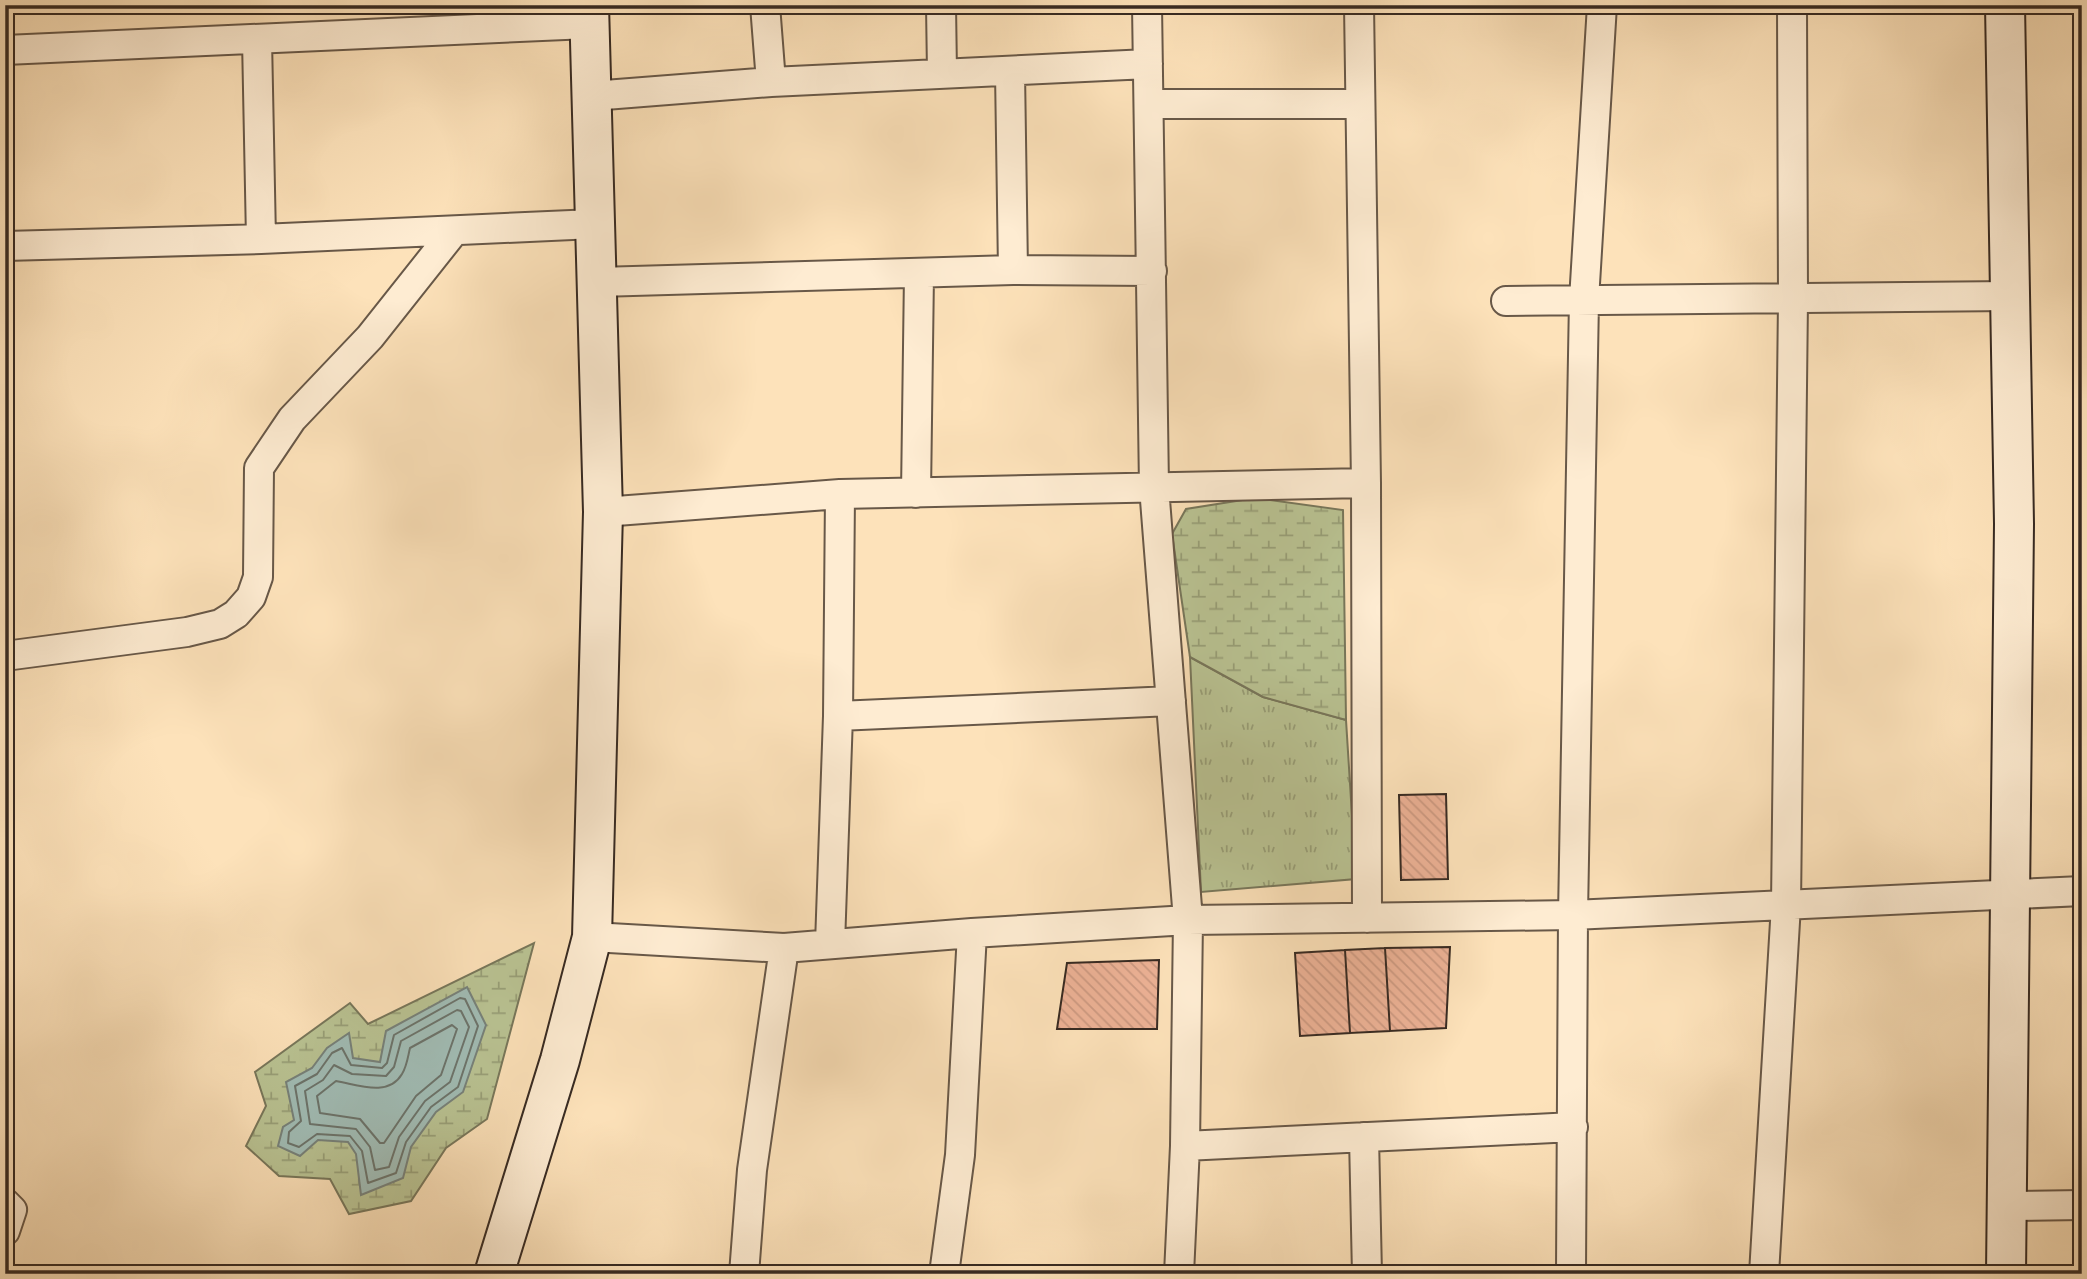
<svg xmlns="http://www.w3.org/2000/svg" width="2087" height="1279" viewBox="0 0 2087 1279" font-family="'Libre Bodoni',serif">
	<defs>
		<pattern id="grass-tufts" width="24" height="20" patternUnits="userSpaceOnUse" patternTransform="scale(1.75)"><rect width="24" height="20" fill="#bac494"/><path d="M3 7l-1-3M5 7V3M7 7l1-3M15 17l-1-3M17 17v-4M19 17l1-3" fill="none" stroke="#989f78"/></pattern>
		<pattern id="wetland-marsh" width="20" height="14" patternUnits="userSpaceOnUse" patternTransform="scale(1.75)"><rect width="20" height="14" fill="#bac494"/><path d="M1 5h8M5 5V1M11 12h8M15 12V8" fill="none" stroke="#989f78"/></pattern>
		<pattern id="building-back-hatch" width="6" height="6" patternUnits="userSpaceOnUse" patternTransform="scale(1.75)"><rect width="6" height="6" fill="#edb296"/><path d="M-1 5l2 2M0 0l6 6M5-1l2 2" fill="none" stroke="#cc9981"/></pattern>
	</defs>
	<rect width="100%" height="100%" fill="#fde2ba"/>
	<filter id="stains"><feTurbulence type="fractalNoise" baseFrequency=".00286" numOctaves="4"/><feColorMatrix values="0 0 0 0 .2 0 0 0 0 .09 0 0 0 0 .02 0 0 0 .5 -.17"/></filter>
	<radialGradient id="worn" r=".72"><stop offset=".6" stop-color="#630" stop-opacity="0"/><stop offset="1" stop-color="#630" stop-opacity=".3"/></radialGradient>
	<path fill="url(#grass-tufts)" stroke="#78775b" stroke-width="2" d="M1190 657 1263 697 1346 720 1356 879 1201 892Z"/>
	<path fill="url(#wetland-marsh)" stroke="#78775b" stroke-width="2" d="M1255 498 1343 510 1346 720 1263 697 1190 657 1172 534 1186 509Z
		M534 943 487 1119 446 1148 411 1201 349 1214 330 1179 279 1176 246 1146 266 1106 255 1072 350 1003 368 1024Z"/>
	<path fill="#a1bdb6" stroke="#77827b" stroke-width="2" d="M467 987 486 1025 463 1092 436 1112 411 1147 403 1178 361 1195 356 1154 348 1142 318 1140 300 1156 278 1146 283 1127 294 1120 286 1082 312 1068 327 1048 349 1033 353 1058 380 1062 386 1031Z"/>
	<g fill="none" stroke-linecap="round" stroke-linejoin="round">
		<path stroke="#6c746c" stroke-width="2" d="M460 998 465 999 478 1026 458 1087 431 1107 406 1142 396 1173 368 1183 362 1151 350 1136 317 1134 299 1147 288 1143 289 1132 301 1121 295 1086 317 1074 332 1053 342 1048 351 1065 382 1068 387 1063 394 1035Z
			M457 1010 461 1011 469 1027 450 1082 425 1101 399 1137 389 1167 375 1170 370 1147 356 1129 310 1124 305 1091 323 1080 334 1065 352 1074 386 1076 394 1067 401 1041Z
			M452 1025 457 1029 441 1075 416 1096 384 1143H380L360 1119 320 1113 317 1096 336 1081C356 1084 388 1098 402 1074 407 1066 408 1056 410 1048Z"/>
	</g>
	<path fill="url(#building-back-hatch)" stroke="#372a22" stroke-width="2" d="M1446 794 1448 879 1401 880 1399 795Z
		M1450 947 1446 1028 1390 1031 1385 948Z
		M1385 948 1390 1031 1350 1033 1345 950Z
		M1345 950 1350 1033 1300 1036 1295 953Z
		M1159 960 1157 1029H1057L1067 963Z"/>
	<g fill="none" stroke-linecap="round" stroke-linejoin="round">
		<g stroke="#685848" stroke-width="32">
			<path id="street" d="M765 5 771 82
				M941 5 942 73
				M1147 5 1154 487 1188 920 1185 1146 1179 1274
				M1359 5 1366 483 1367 918
				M257 39 261 239
				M5 50 588 24
				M1010 72 1013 270
				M592 96 771 82 1148 64
				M1150 104H1360
				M5 246 261 239 594 224
				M598 282 1013 270 1152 271
				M1506 301 2010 296
				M916 493 919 274
				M603 512 840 494 1366 483
				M5 656 187 632 220 624 236 614 251 597 258 577 259 468 292 419 370 337 454 231
				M838 716 1171 701
				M592 937 784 948 972 933 1188 920 1573 915 2082 891
				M830 944 838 716 840 494
				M1364 1137 1367 1274
				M1185 1146 1573 1127
				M5 1203 12 1210 5 1231
				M2007 1206 2082 1205
				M744 1274 752 1170 784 948
				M944 1274 960 1155 972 933
				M1571 1274 1573 915 1584 300 1602 5
				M1764 1274 1786 905 1793 300 1792 5"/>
		</g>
		<g stroke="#372a22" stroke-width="42">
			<path id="secondary" d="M2005 5 2014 524 2006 1274
				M494 1274 560 1060 592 937 603 512 589 5"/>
		</g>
		<use href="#street" stroke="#feecd2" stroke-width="28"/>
		<use href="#secondary" stroke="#feecd2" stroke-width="38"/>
	</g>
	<rect width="2087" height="1279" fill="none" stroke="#fde2ba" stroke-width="28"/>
	<rect x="7" y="7" width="2073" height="1265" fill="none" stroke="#372a22" stroke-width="3.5"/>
	<rect x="14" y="14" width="2059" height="1251" fill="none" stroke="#372a22" stroke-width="2"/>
	<rect width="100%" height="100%" filter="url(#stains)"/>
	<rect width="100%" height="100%" fill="url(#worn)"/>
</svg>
